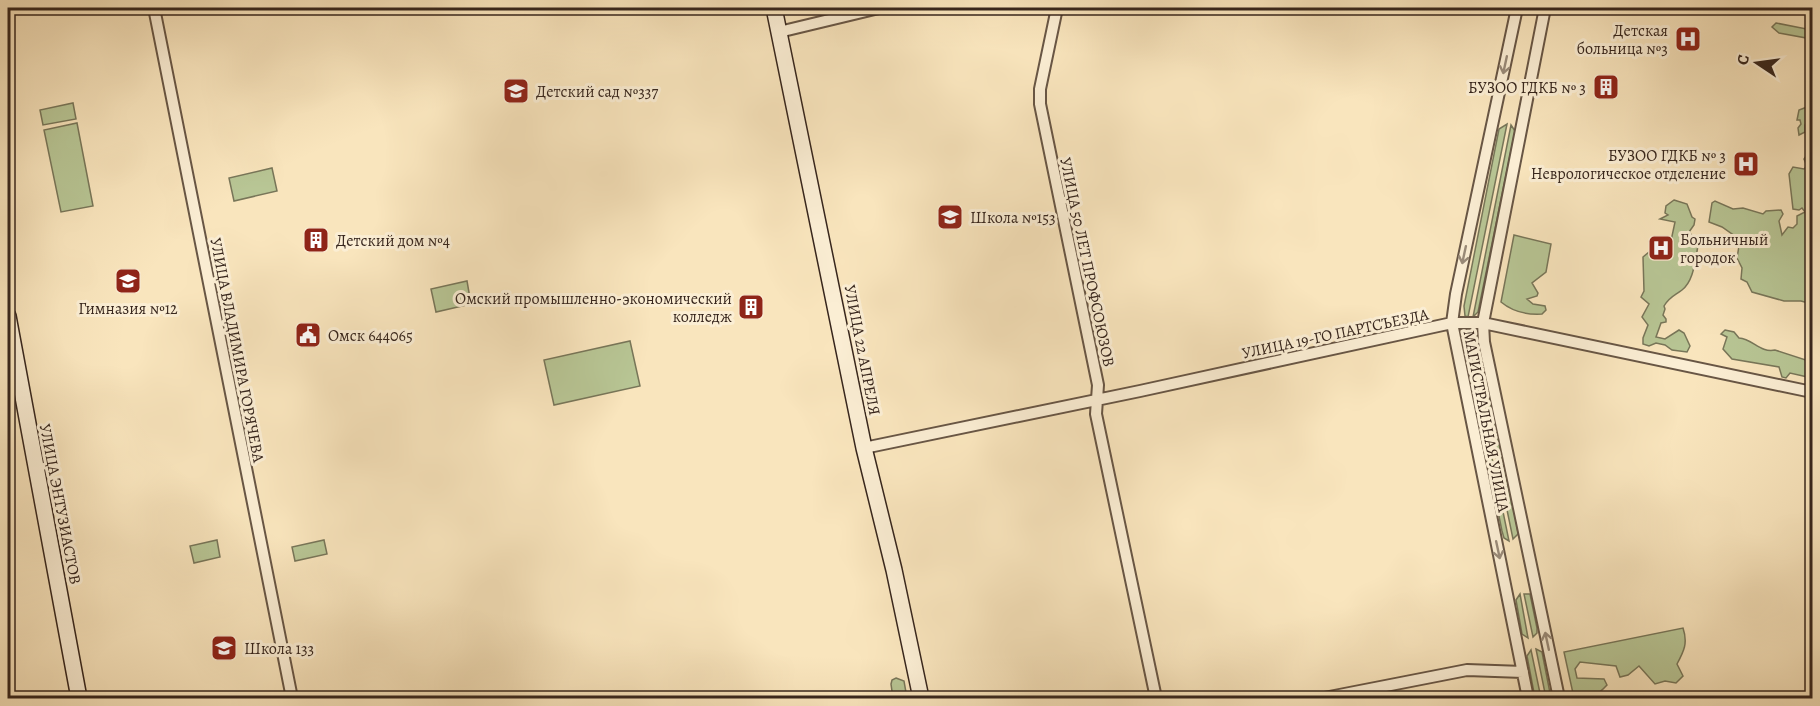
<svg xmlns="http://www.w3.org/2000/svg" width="1820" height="706" viewBox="0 0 1820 706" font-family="Alegreya,serif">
	<rect width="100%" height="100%" fill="#f9e5bd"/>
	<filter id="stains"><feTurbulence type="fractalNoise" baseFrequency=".00333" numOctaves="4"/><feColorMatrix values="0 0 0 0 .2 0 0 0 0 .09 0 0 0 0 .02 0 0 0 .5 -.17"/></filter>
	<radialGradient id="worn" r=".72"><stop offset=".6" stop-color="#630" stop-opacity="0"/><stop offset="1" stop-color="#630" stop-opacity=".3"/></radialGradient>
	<path fill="#b8c695" stroke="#787659" stroke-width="1.5" d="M1776 23 1812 30V39L1779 33 1772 27Z
		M73 103 76 119 43 125 40 110Z
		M1807 107 1811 112 1812 122 1805 125V132L1799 135 1798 128 1801 124 1800 120H1797L1799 110Z
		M77 123 93 206 61 212 44 130Z
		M1507 124 1468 317 1465 316 1464 306 1499 129Z
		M1511 125 1515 131 1478 312 1473 317Z
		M1812 147V304L1801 301H1784L1752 292 1747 282 1741 279 1742 268 1737 258 1739 246V239L1722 227 1709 222 1712 203 1715 201 1733 209 1743 208 1763 214 1766 211 1781 210 1783 214 1779 221 1782 235 1788 227 1793 228 1797 224V216L1805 212 1802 208 1799 210 1793 209 1789 174 1793 167 1804 169 1807 166 1804 159Z
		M272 168 277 191 234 201 229 178Z
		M1674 200 1687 204 1692 217 1695 219 1694 225 1689 232 1698 242V246C1695 260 1694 281 1682 290 1674 296 1669 297 1664 306L1665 309 1663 315 1666 319V322L1661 323 1656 337 1665 339 1679 330 1684 333 1690 346 1687 352 1672 350 1665 345 1656 343 1649 346 1643 344V338L1648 325 1642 317 1649 304 1641 297 1644 291 1643 257 1649 252 1668 255 1675 222 1660 219 1668 215 1665 213 1666 206Z
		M1514 235 1551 244 1546 272 1532 283 1538 293 1537 296 1527 299 1533 304 1545 306 1546 310 1542 314C1526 315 1513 312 1501 302Z
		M467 281 471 304 436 312 431 289Z
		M1725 330 1734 332 1739 338C1753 339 1760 353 1775 350L1812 362V378L1790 373 1786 378 1782 377 1779 367 1732 359 1723 349 1727 337 1721 334Z
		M1473 333 1476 335 1479 342 1517 526 1518 534 1513 539 1473 345Z
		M1468 334V341L1509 541 1504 538 1502 531 1463 340Z
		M630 341 640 386 554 405 544 360Z
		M217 540 220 557 194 563 190 546Z
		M324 540 327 554 295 561 292 547Z
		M1520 594 1528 638 1522 634 1516 600Z
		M1524 594H1530L1537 628V633L1533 637Z
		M1683 628C1688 643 1684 651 1677 664L1683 676 1676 683 1665 681 1655 684 1639 666 1628 675 1620 677 1616 666 1580 662 1575 669 1577 678 1604 679 1607 685C1596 697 1590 699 1574 698L1564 652Z
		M1536 649 1542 652 1551 698H1546Z
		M1531 650 1541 698H1535L1527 656Z
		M896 678 904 681 907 698H893L891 684 892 680Z"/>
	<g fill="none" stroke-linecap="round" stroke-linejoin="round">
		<g stroke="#685645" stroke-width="14">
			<path id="street" d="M154 8 292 698
				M1057 8 1040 89V104L1098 385 1096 414 1156 698
				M1517 8 1456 294 1452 323 1528 698
				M1545 8 1483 323 1484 342 1559 698
				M779 32 879 8
				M864 448 1140 391 1452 323H1483L1812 392
				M1324 698 1467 670 1523 672"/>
		</g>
		<g stroke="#37261d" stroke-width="18">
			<path id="secondary" d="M774 8 864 448 894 570 921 698
				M8 316 79 698"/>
		</g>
		<use href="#street" stroke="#fbeed4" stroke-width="10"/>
		<use href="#secondary" stroke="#fbeed4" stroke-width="15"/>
	</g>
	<defs><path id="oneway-shaft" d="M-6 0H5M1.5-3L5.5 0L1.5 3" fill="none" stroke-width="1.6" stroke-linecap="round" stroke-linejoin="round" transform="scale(1.5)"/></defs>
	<g stroke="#998a78">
		<use href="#oneway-shaft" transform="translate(1505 65) rotate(102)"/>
		<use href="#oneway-shaft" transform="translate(1464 255) rotate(102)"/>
		<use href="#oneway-shaft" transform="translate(1498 550) rotate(78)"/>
		<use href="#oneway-shaft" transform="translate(1547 641) rotate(-102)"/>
	</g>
	<defs>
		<g id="hospital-square" transform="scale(1.35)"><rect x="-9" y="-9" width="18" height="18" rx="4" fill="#8f2418" stroke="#fbeed4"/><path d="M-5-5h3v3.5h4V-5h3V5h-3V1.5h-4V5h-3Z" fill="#fff"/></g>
		<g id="building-square" transform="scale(1.35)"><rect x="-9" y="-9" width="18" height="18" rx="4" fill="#8f2418" stroke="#fbeed4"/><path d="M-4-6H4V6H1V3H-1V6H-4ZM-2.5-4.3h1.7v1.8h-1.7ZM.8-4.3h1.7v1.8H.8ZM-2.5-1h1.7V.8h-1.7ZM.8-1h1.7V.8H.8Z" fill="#fff"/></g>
		<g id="school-square" transform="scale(1.35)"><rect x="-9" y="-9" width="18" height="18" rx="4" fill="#8f2418" stroke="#fbeed4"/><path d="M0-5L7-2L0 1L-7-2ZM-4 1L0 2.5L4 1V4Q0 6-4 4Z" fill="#fff"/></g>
		<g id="civic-square" transform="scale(1.35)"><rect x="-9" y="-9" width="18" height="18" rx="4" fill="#8f2418" stroke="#fbeed4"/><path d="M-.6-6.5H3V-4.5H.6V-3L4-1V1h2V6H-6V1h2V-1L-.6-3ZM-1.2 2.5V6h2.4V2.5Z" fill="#fff"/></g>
	</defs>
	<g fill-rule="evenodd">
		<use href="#hospital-square" x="1688" y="39"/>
		<use href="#building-square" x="1606" y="87"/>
		<use href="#school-square" x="516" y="91"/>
		<use href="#hospital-square" x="1746" y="164"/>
		<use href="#school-square" x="950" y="217"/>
		<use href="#building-square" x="316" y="240"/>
		<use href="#hospital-square" x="1661" y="248"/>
		<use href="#school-square" x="128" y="281"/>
		<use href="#building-square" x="751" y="307"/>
		<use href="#civic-square" x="308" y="335"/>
		<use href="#school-square" x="224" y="648"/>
	</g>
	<g text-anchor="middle" stroke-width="6" stroke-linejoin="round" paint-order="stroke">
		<g font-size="16" fill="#37261d" stroke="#fbeed4" text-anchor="start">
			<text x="1668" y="36" text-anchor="end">Детская<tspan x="1668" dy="18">больница №3</tspan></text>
			<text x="1586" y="93" text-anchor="end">БУЗОО ГДКБ № 3</text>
			<text x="536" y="97">Детский сад №337</text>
			<text x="1726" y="161" text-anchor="end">БУЗОО ГДКБ № 3<tspan x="1726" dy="18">Неврологическое отделение</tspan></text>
			<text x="970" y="223">Школа №153</text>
			<text x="1680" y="245">Больничный<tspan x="1680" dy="18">городок</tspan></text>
			<text x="336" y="246">Детский дом №4</text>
			<text x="732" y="304" text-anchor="end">Омский промышленно-экономический<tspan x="732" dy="18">колледж</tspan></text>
			<text x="128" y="314" text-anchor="middle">Гимназия №12</text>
			<text x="328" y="341">Омск 644065</text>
			<text x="244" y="654">Школа 133</text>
		</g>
		<g font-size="16" fill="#37261d" stroke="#fbeed4">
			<text transform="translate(1088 262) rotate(78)" y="6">УЛИЦА 50 ЛЕТ ПРОФСОЮЗОВ</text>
			<text transform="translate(1335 333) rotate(-12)" y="6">УЛИЦА 19-ГО ПАРТСЪЕЗДА</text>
			<text transform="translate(238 350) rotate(79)" y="6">УЛИЦА ВЛАДИМИРА ГОРЯЧЕВА</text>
			<text transform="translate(863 350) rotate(79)" y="6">УЛИЦА 22 АПРЕЛЯ</text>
			<text transform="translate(1487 421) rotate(79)" y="6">МАГИСТРАЛЬНАЯ УЛИЦА</text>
			<text transform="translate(61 504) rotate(79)" y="6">УЛИЦА ЭНТУЗИАСТОВ</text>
		</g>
	</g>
	<rect width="1820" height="706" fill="none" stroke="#f9e5bd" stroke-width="30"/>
	<rect x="9" y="9" width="1802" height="688" fill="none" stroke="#37261d" stroke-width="3"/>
	<rect x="15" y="15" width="1790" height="676" fill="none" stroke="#37261d" stroke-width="1.5"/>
	<g transform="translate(1757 63) rotate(283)" stroke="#fbeed4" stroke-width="4.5" paint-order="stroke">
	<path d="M0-4.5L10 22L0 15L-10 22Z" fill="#37261d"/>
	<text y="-9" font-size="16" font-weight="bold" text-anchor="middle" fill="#37261d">С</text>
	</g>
	<rect width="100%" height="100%" filter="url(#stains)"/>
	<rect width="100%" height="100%" fill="url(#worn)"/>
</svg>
